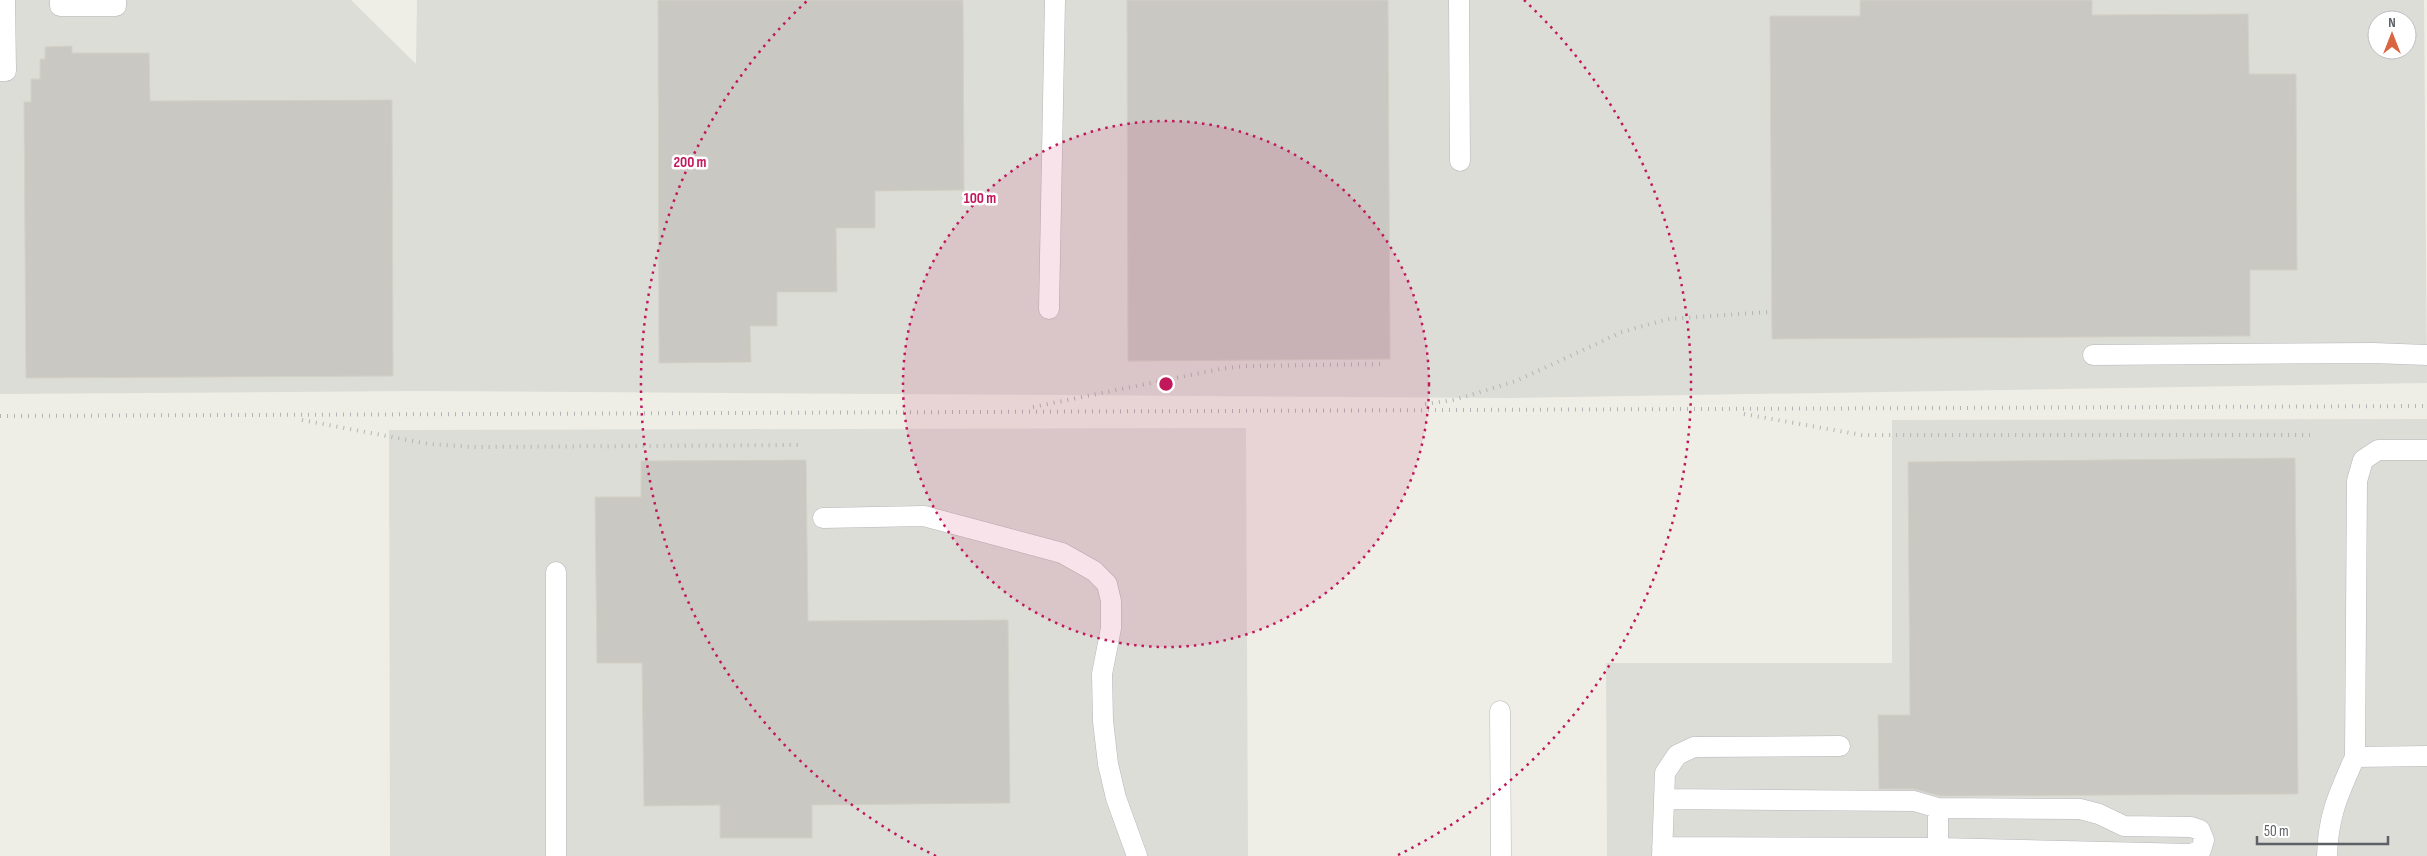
<svg xmlns="http://www.w3.org/2000/svg" width="2427" height="856" viewBox="0 0 2427 856" font-family="'Sofia Sans Condensed',sans-serif">
	<rect width="100%" height="100%" fill="#eeeee6"/>
	<path fill="#ddddd8" fill-rule="evenodd" d="M0 0H351L416 64 417 0H2424L2427 383 1512 398 415 391 0 394ZM2377 20H2407V50H2377Z
		M2427 419V856H1607L1606 663H1892V420Z
		M1246 428 1248 856H390L389 430Z"/>
	<path fill="#cac8c2" stroke="#d3d1c5" d="M658 0H963L964 190 875 191V228H836L837 292H777V326H750L751 362 659 363Z
		M1127 0H1388L1390 359 1128 361Z
		M1860 0H2092V15L2248 14 2249 74H2296L2297 270H2250V336L1772 339 1770 16H1860Z
		M72 46V53H149L150 101 392 100 393 376 26 378 24 102H31V79H40V59H45V47Z
		M2295 458 2298 794 1940 796 1914 789H1879L1878 715H1910L1908 462Z
		M806 460 808 621 1008 620 1010 803 812 805V838H720V805L644 806 642 663H597L595 497H641V461Z"/>
	<g fill="none" stroke-linecap="round" stroke-linejoin="round">
		<g stroke="#b6b7bb" stroke-width="21">
			<path id="minor" d="M60 0V6H116V0
				M1459 0 1460 161
				M0 71H6L5 0
				M1049 309 1055 0
				M2093 355 2373 353 2427 355
				M823 518 924 516 1062 553 1094 571 1107 584 1111 601V628L1102 674 1103 721 1108 764 1116 798 1137 856
				M556 572V856
				M1500 711 1501 856
				M2355 757 2427 756
				M1664 799 1914 801 1938 808V856
				M1662 847 1938 848 2191 854 2201 850 2204 840 2200 830 2191 827 2124 826 2099 814 2080 809 1938 808
				M1662 856 1665 773 1677 755 1694 747 1840 746
				M2327 856C2328 815 2339 793 2355 757L2357 481 2363 460 2378 450H2427"/>
		</g>
		<use href="#minor" stroke="#fff" stroke-width="20"/>
		<path stroke="#b4b4b5" stroke-width="4" stroke-dasharray="1 6" stroke-linecap="butt" d="M1425 404 1454 400 1516 381 1622 332 1668 319 1769 312
			M1033 407 1220 369 1246 366 1383 364
			M1744 414 1862 435H2310
			M0 416 2427 406
			M302 420 429 444 473 447 803 445"/>
	</g>
	<circle cx="1166" cy="384" r="263" fill="#c2185b" fill-opacity=".12"/>
	<g fill="none" stroke="#c2185b" stroke-width="2.5" stroke-dasharray="2.5 5">
		<circle cx="1166" cy="384" r="263"/>
		<path d="M936 856A525 525 0 0 1 808 0M1524 0A525 525 0 0 1 1396 856"/>
	</g>
	<circle cx="1166" cy="384" r="8" fill="#c2185b" stroke="#fff" stroke-width="2.5"/>
	<g font-size="15" text-anchor="middle" font-weight="bold" fill="#c2185b" stroke="#fff" stroke-width="5" stroke-linejoin="round" paint-order="stroke">
		<text x="690" y="167">200 m</text>
		<text x="980" y="203">100 m</text>
	</g>
	<g transform="translate(2392 35)"><circle r="24" fill="#ffffff" stroke="#bebfc1"/>
	<path d="M0-4L9 19L0 12L-9 19Z" fill="#da6641"/>
	<text y="-8" font-size="14" font-weight="bold" text-anchor="middle" fill="#5d6065">N</text>
	</g>
	<path d="M2257 836v8h131v-8" fill="none" stroke="#5d6065" stroke-width="2.5"/>
	<text x="2264" y="836" font-size="15" fill="#5d6065" stroke="#ffffff" stroke-width="4" paint-order="stroke">50 m</text>
</svg>
